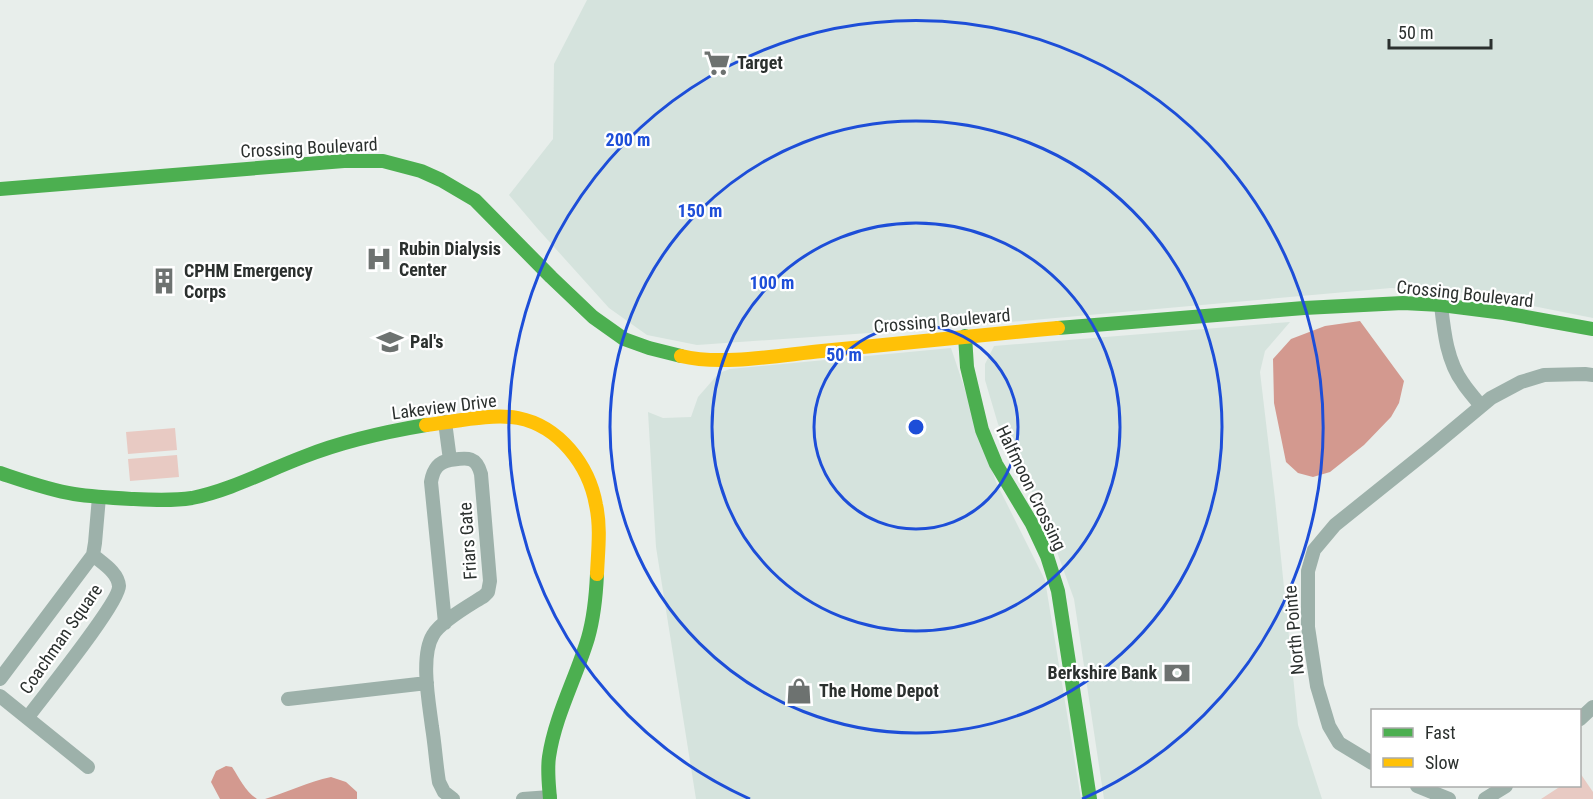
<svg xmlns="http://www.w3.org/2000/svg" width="1593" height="799" viewBox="0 0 1593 799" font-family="'Roboto Condensed',sans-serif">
	<rect width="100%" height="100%" fill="#e8eeeb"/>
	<path fill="#d5e3dd" d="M587 0H1593V318L1468 293 1391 288 955 327 697 345 647 335 609 308 537 228 509 195 553 139 554 64Z
		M1290 322 1265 351 1260 372 1275 499 1298 725 1322 799H1104L1074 599 1053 541 1026 478 998 424 985 380V364L994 346Z
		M951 348 996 482 1045 580 1081 799H696L656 547 648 412 663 418 691 417 698 397 719 373 730 369Z"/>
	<path fill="#e8cac3" d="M175 428 177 450 128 454 126 432Z
		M177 455 179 477 130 481 128 459Z
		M1580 773 1593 792V799H1541L1561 786H1580Z"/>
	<path fill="#d3998f" d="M1360 321 1404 381 1399 403 1391 417 1364 445 1330 472 1313 477 1298 473 1286 462 1274 403 1273 359 1291 339 1325 326Z
		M226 766 232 767C240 779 245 791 257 799H220L211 782 216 771Z
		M331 777 346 782 357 792V799H265C288 792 308 782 331 777Z"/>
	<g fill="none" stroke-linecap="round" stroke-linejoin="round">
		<path stroke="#9db1aa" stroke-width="14" d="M1441 305C1444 332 1447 361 1463 383 1468 391 1475 398 1481 406
			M450 460C466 458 476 455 481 474L490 581 488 592 484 596C470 605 441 621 433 635 420 656 429 703 432 727 435 745 436 764 439 782L444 792 453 799
			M445 623 431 482C433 470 438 462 450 460L445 422
			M0 679 93 555 95 543 99 497
			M0 696 88 767
			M288 699 427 683
			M28 717C42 698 120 602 119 586 118 572 102 563 93 555
			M1580 719 1593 707
			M1372 763 1339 743 1329 726 1317 686 1308 627V571L1314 550 1335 525 1431 448 1491 398 1521 382 1544 375 1585 374 1593 375
			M1417 786 1449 799
			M523 799 550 797
			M1485 799 1506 786"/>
		<path stroke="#4caf50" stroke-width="14" d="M0 189 344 161H383L421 171 441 180 475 200 551 277 593 317 624 339 649 348 681 356
			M1058 328 1304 308 1403 303 1441 305 1504 313 1593 329
			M965 336 967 367 982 430 996 464 1032 524 1047 556 1058 591 1090 799
			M0 473C24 481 49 490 74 494 94 497 114 498 133 499 153 500 172 501 192 498 231 490 266 471 303 457 343 441 384 432 426 425
			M550 799C549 785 547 771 549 757 555 716 576 678 588 638 594 617 596 596 597 574"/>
		<path stroke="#ffc107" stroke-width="14" d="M681 356C722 366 780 355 822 351 900 343 979 335 1058 328
			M426 425C453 422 492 413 518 418 559 426 589 465 596 505 601 527 598 551 597 574"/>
	</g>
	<g fill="none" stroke="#1d4ed8" stroke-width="3">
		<circle cx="916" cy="427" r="102"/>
		<circle cx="916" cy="427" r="204"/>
		<circle cx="916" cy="427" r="306"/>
		<path d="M750 799A407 407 0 1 1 1082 799"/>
	</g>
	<defs>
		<g id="supermarket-bare" transform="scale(2.07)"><path d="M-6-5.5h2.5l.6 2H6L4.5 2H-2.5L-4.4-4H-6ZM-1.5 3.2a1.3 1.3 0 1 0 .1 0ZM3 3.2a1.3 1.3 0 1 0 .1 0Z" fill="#6d7270" stroke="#fff" stroke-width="2.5" paint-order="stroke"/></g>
		<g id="hospital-bare" transform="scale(2.07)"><path d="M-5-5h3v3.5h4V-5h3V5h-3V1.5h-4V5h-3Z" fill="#6d7270" stroke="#fff" stroke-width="2.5" paint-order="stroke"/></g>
		<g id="building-bare" transform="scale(2.07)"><path d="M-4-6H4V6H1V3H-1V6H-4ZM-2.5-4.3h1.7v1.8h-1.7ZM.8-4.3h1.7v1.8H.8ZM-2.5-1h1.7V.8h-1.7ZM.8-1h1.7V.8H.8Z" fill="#6d7270" stroke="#fff" stroke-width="2.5" paint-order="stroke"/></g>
		<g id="school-bare" transform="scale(2.07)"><path d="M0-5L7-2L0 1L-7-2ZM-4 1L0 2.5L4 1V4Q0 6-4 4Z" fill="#6d7270" stroke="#fff" stroke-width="2.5" paint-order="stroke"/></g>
		<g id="bank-bare" transform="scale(2.07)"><path d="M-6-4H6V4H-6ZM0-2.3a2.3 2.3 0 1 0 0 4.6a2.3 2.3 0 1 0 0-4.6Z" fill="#6d7270" stroke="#fff" stroke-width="2.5" paint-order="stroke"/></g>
		<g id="shop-bare" transform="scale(2.07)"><path d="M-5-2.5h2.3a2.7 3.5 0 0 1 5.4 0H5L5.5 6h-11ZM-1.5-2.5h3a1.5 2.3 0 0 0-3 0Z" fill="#6d7270" stroke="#fff" stroke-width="2.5" paint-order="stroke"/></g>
	</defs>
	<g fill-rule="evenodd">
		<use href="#supermarket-bare" x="717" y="63"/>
		<use href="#hospital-bare" x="379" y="259"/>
		<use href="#building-bare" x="164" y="281"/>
		<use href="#school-bare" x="390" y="342"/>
		<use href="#bank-bare" x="1177" y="673"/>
		<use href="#shop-bare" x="799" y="691"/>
	</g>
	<g text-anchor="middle" stroke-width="4.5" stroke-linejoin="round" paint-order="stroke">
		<g font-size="18" font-weight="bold" fill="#2b302e" stroke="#fff" text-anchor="start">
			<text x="737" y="69">Target</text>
			<text x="399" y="255">Rubin Dialysis<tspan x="399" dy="21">Center</tspan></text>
			<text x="184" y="277">CPHM Emergency<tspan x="184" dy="21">Corps</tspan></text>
			<text x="410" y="348">Pal's</text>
			<text x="1157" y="679" text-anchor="end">Berkshire Bank</text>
			<text x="819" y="697">The Home Depot</text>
		</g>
		<g font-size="18" fill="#2b302e" stroke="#fff">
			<text transform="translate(309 148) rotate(-3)" y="6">Crossing Boulevard</text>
			<text transform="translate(1465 294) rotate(6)" y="6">Crossing Boulevard</text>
			<text transform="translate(942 321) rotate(-5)" y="6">Crossing Boulevard</text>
			<text transform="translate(444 407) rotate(-7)" y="6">Lakeview Drive</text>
			<text transform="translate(1031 488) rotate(64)" y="6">Halfmoon Crossing</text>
			<text transform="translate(468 541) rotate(-94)" y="6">Friars Gate</text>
			<text transform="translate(1294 630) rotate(-95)" y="6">North Pointe</text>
			<text transform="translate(61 639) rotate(-55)" y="6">Coachman Square</text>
		</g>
	</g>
	<circle cx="916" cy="427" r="9" fill="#1d4ed8" stroke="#fff" stroke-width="3"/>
	<g font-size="18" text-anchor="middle" font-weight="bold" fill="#1d4ed8" stroke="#fff" stroke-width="4.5" stroke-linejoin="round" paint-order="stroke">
		<text x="628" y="146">200 m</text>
		<text x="700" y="217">150 m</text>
		<text x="772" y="289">100 m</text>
		<text x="844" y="361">50 m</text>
	</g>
	<rect x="1371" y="709" width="210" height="78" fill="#ffffff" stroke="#aaacab" stroke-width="1.5"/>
	<rect x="1383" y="728" width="30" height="9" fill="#4caf50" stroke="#aaacab" stroke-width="1.5"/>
	<text x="1425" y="739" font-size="18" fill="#2b302e">Fast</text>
	<rect x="1383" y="758" width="30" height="9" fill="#ffc107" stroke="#aaacab" stroke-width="1.5"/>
	<text x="1425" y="769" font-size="18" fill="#2b302e">Slow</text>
	<path d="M1389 39v9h102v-9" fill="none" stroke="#2b302e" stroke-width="3"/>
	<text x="1398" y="39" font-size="18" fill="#2b302e" stroke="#ffffff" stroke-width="4.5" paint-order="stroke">50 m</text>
</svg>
